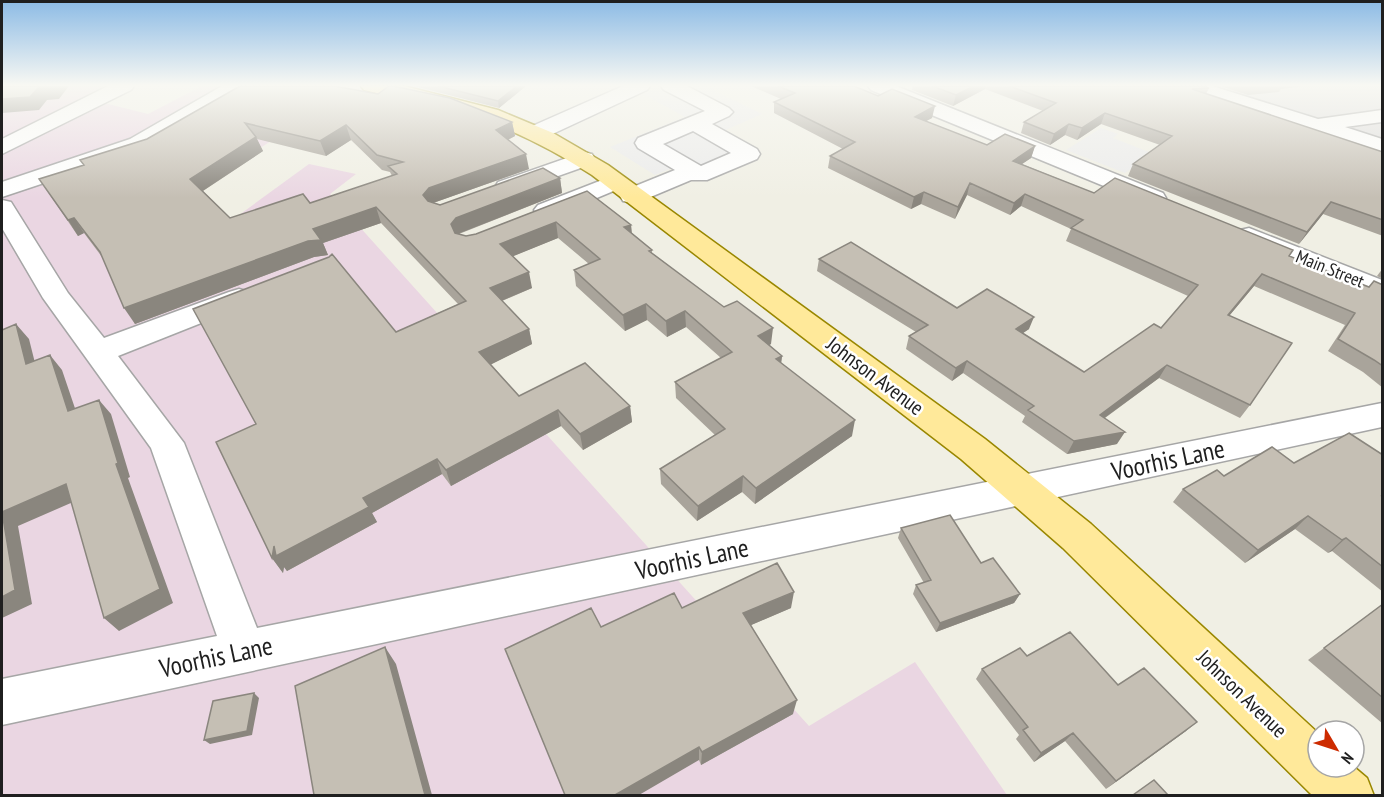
<svg xmlns="http://www.w3.org/2000/svg" width="1384" height="797" viewBox="0 0 1384 797" font-family="'PT Sans Narrow',sans-serif">
	<rect width="100%" height="100%" fill="#f0efe4"/>
	<path fill="#dddcdc" d="M1191 86H1382V146L1317 125Z"/>
	<path fill="#ead6e2" d="M2 86H114L88 99 148 114 202 86H243L330 103 186 196 224 226 309 164 356 174 330 194 809 726 915 662 1007 795 2 796Z"/>
	<path fill="#ebebeb" d="M664 86H705L762 114 721 132 758 152 707 174 687 162 655 175 610 147 685 117 643 94Z
		M1101 128 1118 134 1113 138 1154 154 1125 173 1066 150Z"/>
	<g fill="none" stroke-linecap="round" stroke-linejoin="round">
		<g stroke="#a6a6a6" stroke-width="3">
			<path id="minor" d="M108 86H134L131 90 2 154V139Z
				M222 86H247L146 149 2 197V182L130 139Z
				M623 86H650L647 90 546 137H530L527 132 530 127Z
				M661 86H687L729 108 733 112 729 116 712 124 757 149 760 154 757 159 707 180H691L641 201 632 203 623 201 620 196 623 191 675 170 638 148 635 143 638 138 705 111 664 90ZM693 131 731 153 701 166 663 144Z
				M868 86H896L1163 193 1166 198 1163 203 1154 205 1145 203 871 90Z
				M1181 86H1212L1318 119 1382 110V122L1345 127 1382 139V153L1184 90Z
				M584 152 592 154 595 159 592 164 507 194 498 192 495 187 498 182Z
				M615 175 623 177 627 182 623 187 556 215 547 218 538 215 534 210 538 205Z
				M2 200 11 202 68 293 104 338 229 292 239 289 249 292 253 298 249 304 118 356 184 443 257 628 1382 403V427L2 725V679L217 636 151 448 43 298 2 228Z
				M1249 228 1382 280V299L1240 242 1236 236 1240 230Z"/>
		</g>
		<g stroke="#998700" stroke-width="3">
			<path id="major" d="M361 86H404L498 110 553 133 608 165 985 439 1091 524 1318 733V767H1354L1367 778 1374 796H1313L1063 548 961 459 592 175C549 147 504 125 454 110 424 102 394 98 364 90Z"/>
		</g>
		<use href="#minor" fill="#fff" fill-rule="evenodd"/>
		<use href="#major" fill="#ffe99a" fill-rule="evenodd"/>
	</g>
	<path fill="#a9a49b" fill-rule="evenodd" d="M240 86 512 122 515 136 508 140 529 169 433 203 440 205 560 178 562 193 459 234 466 236 476 234 587 191 631 225 632 233 652 250V253L771 344 769 345 782 356 781 363 852 436 755 504 742 492 697 521 661 484 660 469 715 435 676 398 675 382 721 358 686 327 667 337 647 320 625 331 576 286 574 270 589 264 558 238 513 256 532 288 502 301 529 329 532 344 491 364 519 396 630 406 632 422 583 450 561 426 451 486 442 474 372 513 377 522 287 571 284 567 283 573 272 558 256 424 396 332 458 304 381 223 323 243 328 255 314 257 135 324 102 257 84 233 78 236 39 179 84 165 80 160 147 139ZM257 139 326 156 351 140 382 170 390 172 392 176 310 203 230 218 203 191 263 151Z
		M414 86H526L499 108Z
		M751 86H854L932 118 926 121 987 145 1035 146 1031 158 1022 164 1094 193 1289 256 1369 287 1383 285V388L1363 372 1328 351 1345 325 1254 286 1229 316 1250 405 1240 418 1159 378 1105 418 1117 444 1067 454 1022 422 1025 416 963 373 952 381 906 349 909 336 916 332 817 271 819 259 957 308 1029 329 1023 333 1084 372 1161 328 1188 296 1066 241 1071 229 1021 206 1010 215 967 195 955 219 921 204 911 209 828 168 830 156 843 149 774 113V102L781 99Z
		M913 86H1204L1209 88 1206 94 1383 152V236L1323 214 1299 244 1128 176 1133 164 1160 145 1101 124 1077 140 1065 135 1050 145 1021 133 1024 122 1043 111 985 89 953 106 912 90Z
		M1220 86H1307L1281 89 1279 92 1248 95Z
		M1383 268V279L1377 276Z
		M1383 455V592L1332 551 1328 553 1295 529 1245 563 1173 502 1183 489 1224 476 1294 463Z
		M901 528 981 563 1020 594 1014 603 936 632 913 594 916 585 924 583 898 538Z
		M1383 604V724L1308 660Z
		M682 608H791L751 625 793 714 701 765 699 760 601 627Z
		M1027 656 1118 685 1186 731 1106 789 1065 741 1034 762 1016 739 1019 735 976 679 982 669Z"/>
	<path fill="#8a867e" d="M48 86H69L59 99 47 100 39 110 2 113V99L39 87Z
		M517 86H526L499 108 498 101Z
		M974 86H986L985 89 953 106 956 95Z
		M935 106 932 118 913 128 915 117Z
		M1105 113 1101 124 1077 140 1082 128Z
		M512 122 515 136 499 144 496 130Z
		M1069 124 1065 135 1050 145 1054 134Z
		M346 125 351 140 326 156 320 141Z
		M256 137 263 151 198 194 190 179Z
		M1035 146 1031 158 1010 172 1013 161Z
		M526 154 529 169 433 203 428 210 423 195 429 188Z
		M560 178 562 193 460 233 455 240 451 224 456 218Z
		M970 183 967 195 955 219 958 207Z
		M924 192 921 204 911 209 914 197Z
		M1025 194 1021 206 1010 215 1014 203Z
		M1331 202 1323 214 1299 244 1307 232Z
		M376 207 381 223 323 243 328 255 314 257 135 324 124 308 313 229Z
		M74 218 84 233 78 236 68 220Z
		M556 222 558 238 504 260 500 244Z
		M631 225 632 240 624 227Z
		M529 272 532 288 494 304 490 288Z
		M1262 274 1254 286 1219 328 1228 315Z
		M646 304 647 320 625 331 623 315Z
		M685 311 686 327 667 337 666 321Z
		M1034 317 1029 329 1011 341 1016 329Z
		M16 324 29 339 39 379 26 364Z
		M773 328 771 344 757 352 758 336Z
		M529 329 532 344 484 368 479 352Z
		M50 355 62 370 81 426 68 411Z
		M782 356 780 372 776 359Z
		M967 361 963 373 952 381 956 368Z
		M1167 365 1159 378 1092 427 1100 415Z
		M99 400 111 414 130 477 128 478 173 603 119 631 104 618 116 464Z
		M630 406 632 422 583 450 580 434Z
		M558 410 561 426 451 486 446 470Z
		M855 420 852 436 755 504 756 488Z
		M1125 432 1117 444 1067 454 1074 441Z
		M437 459 442 474 372 513 377 522 287 571 284 567 283 573 272 558 274 546Z
		M743 476 742 492 697 521 698 506Z
		M66 484 80 499 18 526 32 604 2 618V512Z
		M1308 516 1295 529 1245 563 1258 550Z
		M1346 538 1332 551 1328 553 1342 540Z
		M794 592 791 608 742 629 743 613Z
		M1020 594 1014 603 936 632 940 623Z
		M385 647 396 664 432 795H425Z
		M254 693 259 698 252 735 210 744 204 740Z
		M797 700 793 714 701 765 702 752Z
		M1197 722 1186 731 1106 789 1116 781Z
		M1073 733 1065 741 1034 762 1041 753Z
		M699 747V760L639 795H615Z"/>
	<path fill="#c5bfb4" stroke="#8a867e" stroke-width="1.5" fill-rule="evenodd" d="M2 86H48L39 87 30 97 2 99Z
		M240 86H334L378 94 389 86H393L450 98 512 122 496 130 526 154 429 188 423 195 428 201 440 205 543 168 560 178 456 218 451 224 455 233 466 236 476 234 587 191 631 225 624 227 652 250 649 251 724 307 737 301 773 328 758 336 782 356 776 359 855 420 756 488 743 476 698 506 660 469 725 429 675 382 732 352 685 311 666 321 646 304 623 315 574 270 600 259 556 222 500 244 529 272 490 288 529 329 479 352 519 396 585 363 630 406 580 434 558 410 446 470 437 459 363 498 369 507 276 556 274 546 272 558 216 442 256 424 193 309 329 257 332 254 396 332 466 301 376 207 313 229 321 240 308 241 124 308 100 252 74 218 68 220 39 179 84 165 80 160 147 139ZM245 123 320 141 346 125 377 155 403 162 388 166 397 174 310 203 303 194 230 218 190 179 256 137Z
		M438 86H517L498 101Z
		M778 86H854L878 96 892 89 935 106 915 117 987 145 1005 134 1035 146 1013 161 1094 193 1115 178 1293 250 1289 256 1369 287 1374 281 1383 285V366L1374 360 1338 339 1355 313 1262 274 1228 315 1292 343 1250 405 1167 365 1100 415 1125 432 1074 441 1028 410 1034 406 967 361 956 368 909 336 928 325 819 259 851 242 957 308 987 289 1034 317 1016 329 1084 372 1154 324 1161 328 1198 285 1071 228 1083 220 1025 194 1014 203 970 183 958 207 924 192 914 197 830 156 855 142 774 102 795 93Z
		M932 86H974L956 95Z
		M1009 86H1204L1209 88 1192 89 1383 152V220L1331 202 1307 232 1133 164 1172 136 1105 113 1082 128 1069 124 1054 134 1024 122 1056 103Z
		M16 324 26 364 50 355 68 411 99 400 118 463 116 464 160 589 104 618 66 484 2 512 15 590 2 597V330Z
		M1349 433 1383 455V495L1381 496H1383V567L1346 538 1342 540 1308 516 1258 550 1183 489 1217 470 1224 476 1272 447 1294 463Z
		M950 515 981 563 993 558 1020 594 940 623 916 585 931 580 901 528Z
		M777 563 794 592 743 613 797 700 702 752 699 747 615 795H565L505 649 591 608 601 627 674 593 682 608Z
		M1383 604V698L1324 648Z
		M1070 632 1118 685 1144 668 1197 722 1116 781 1073 733 1041 753 1023 730 1028 727 982 669 1020 648 1027 656Z
		M385 647 425 795H314L295 686Z
		M254 693 247 731 204 740 213 701Z
		M1154 780 1168 795H1133Z"/>
	<linearGradient id="sky" x2="0" y2="1"><stop stop-color="#8cbbe5"/><stop offset="0.43" stop-color="#f8f8f3"/><stop offset="1" stop-color="#f8f8f3" stop-opacity="0"/></linearGradient>
	<rect width="1384" height="198" fill="url(#sky)"/>
	<g text-anchor="middle" stroke-width="5" stroke-linejoin="round" paint-order="stroke">
		<g font-size="18" fill="#1f1f1f" stroke="#fff">
			<text transform="translate(1330 269) rotate(22)" y="6">Main Street</text>
		</g>
		<g font-size="21" fill="#1f1f1f" stroke="#fff">
			<text transform="translate(875 376) rotate(37)" y="7">Johnson Avenue</text>
			<text transform="translate(1242 694) rotate(44)" y="7">Johnson Avenue</text>
		</g>
		<g font-size="26" fill="#1f1f1f" stroke="#fff">
			<text transform="translate(1168 460) rotate(-12)" y="9">Voorhis Lane</text>
			<text transform="translate(692 559) rotate(-12)" y="9">Voorhis Lane</text>
			<text transform="translate(216 657) rotate(-12)" y="9">Voorhis Lane</text>
		</g>
	</g>
	<rect width="1384" height="797" fill="none" stroke="#1f1f1f" stroke-width="6"/>
	<g transform="translate(1336 749) rotate(129)"><circle r="28" fill="#ffffff" stroke="#a5a5a5" stroke-width="1.5"/>
	<path d="M0-4.5L10 22L0 15L-10 22Z" fill="#cd2b00"/>
	<text y="-9" font-size="16" font-weight="bold" text-anchor="middle" fill="#1f1f1f">N</text>
	</g>
</svg>
